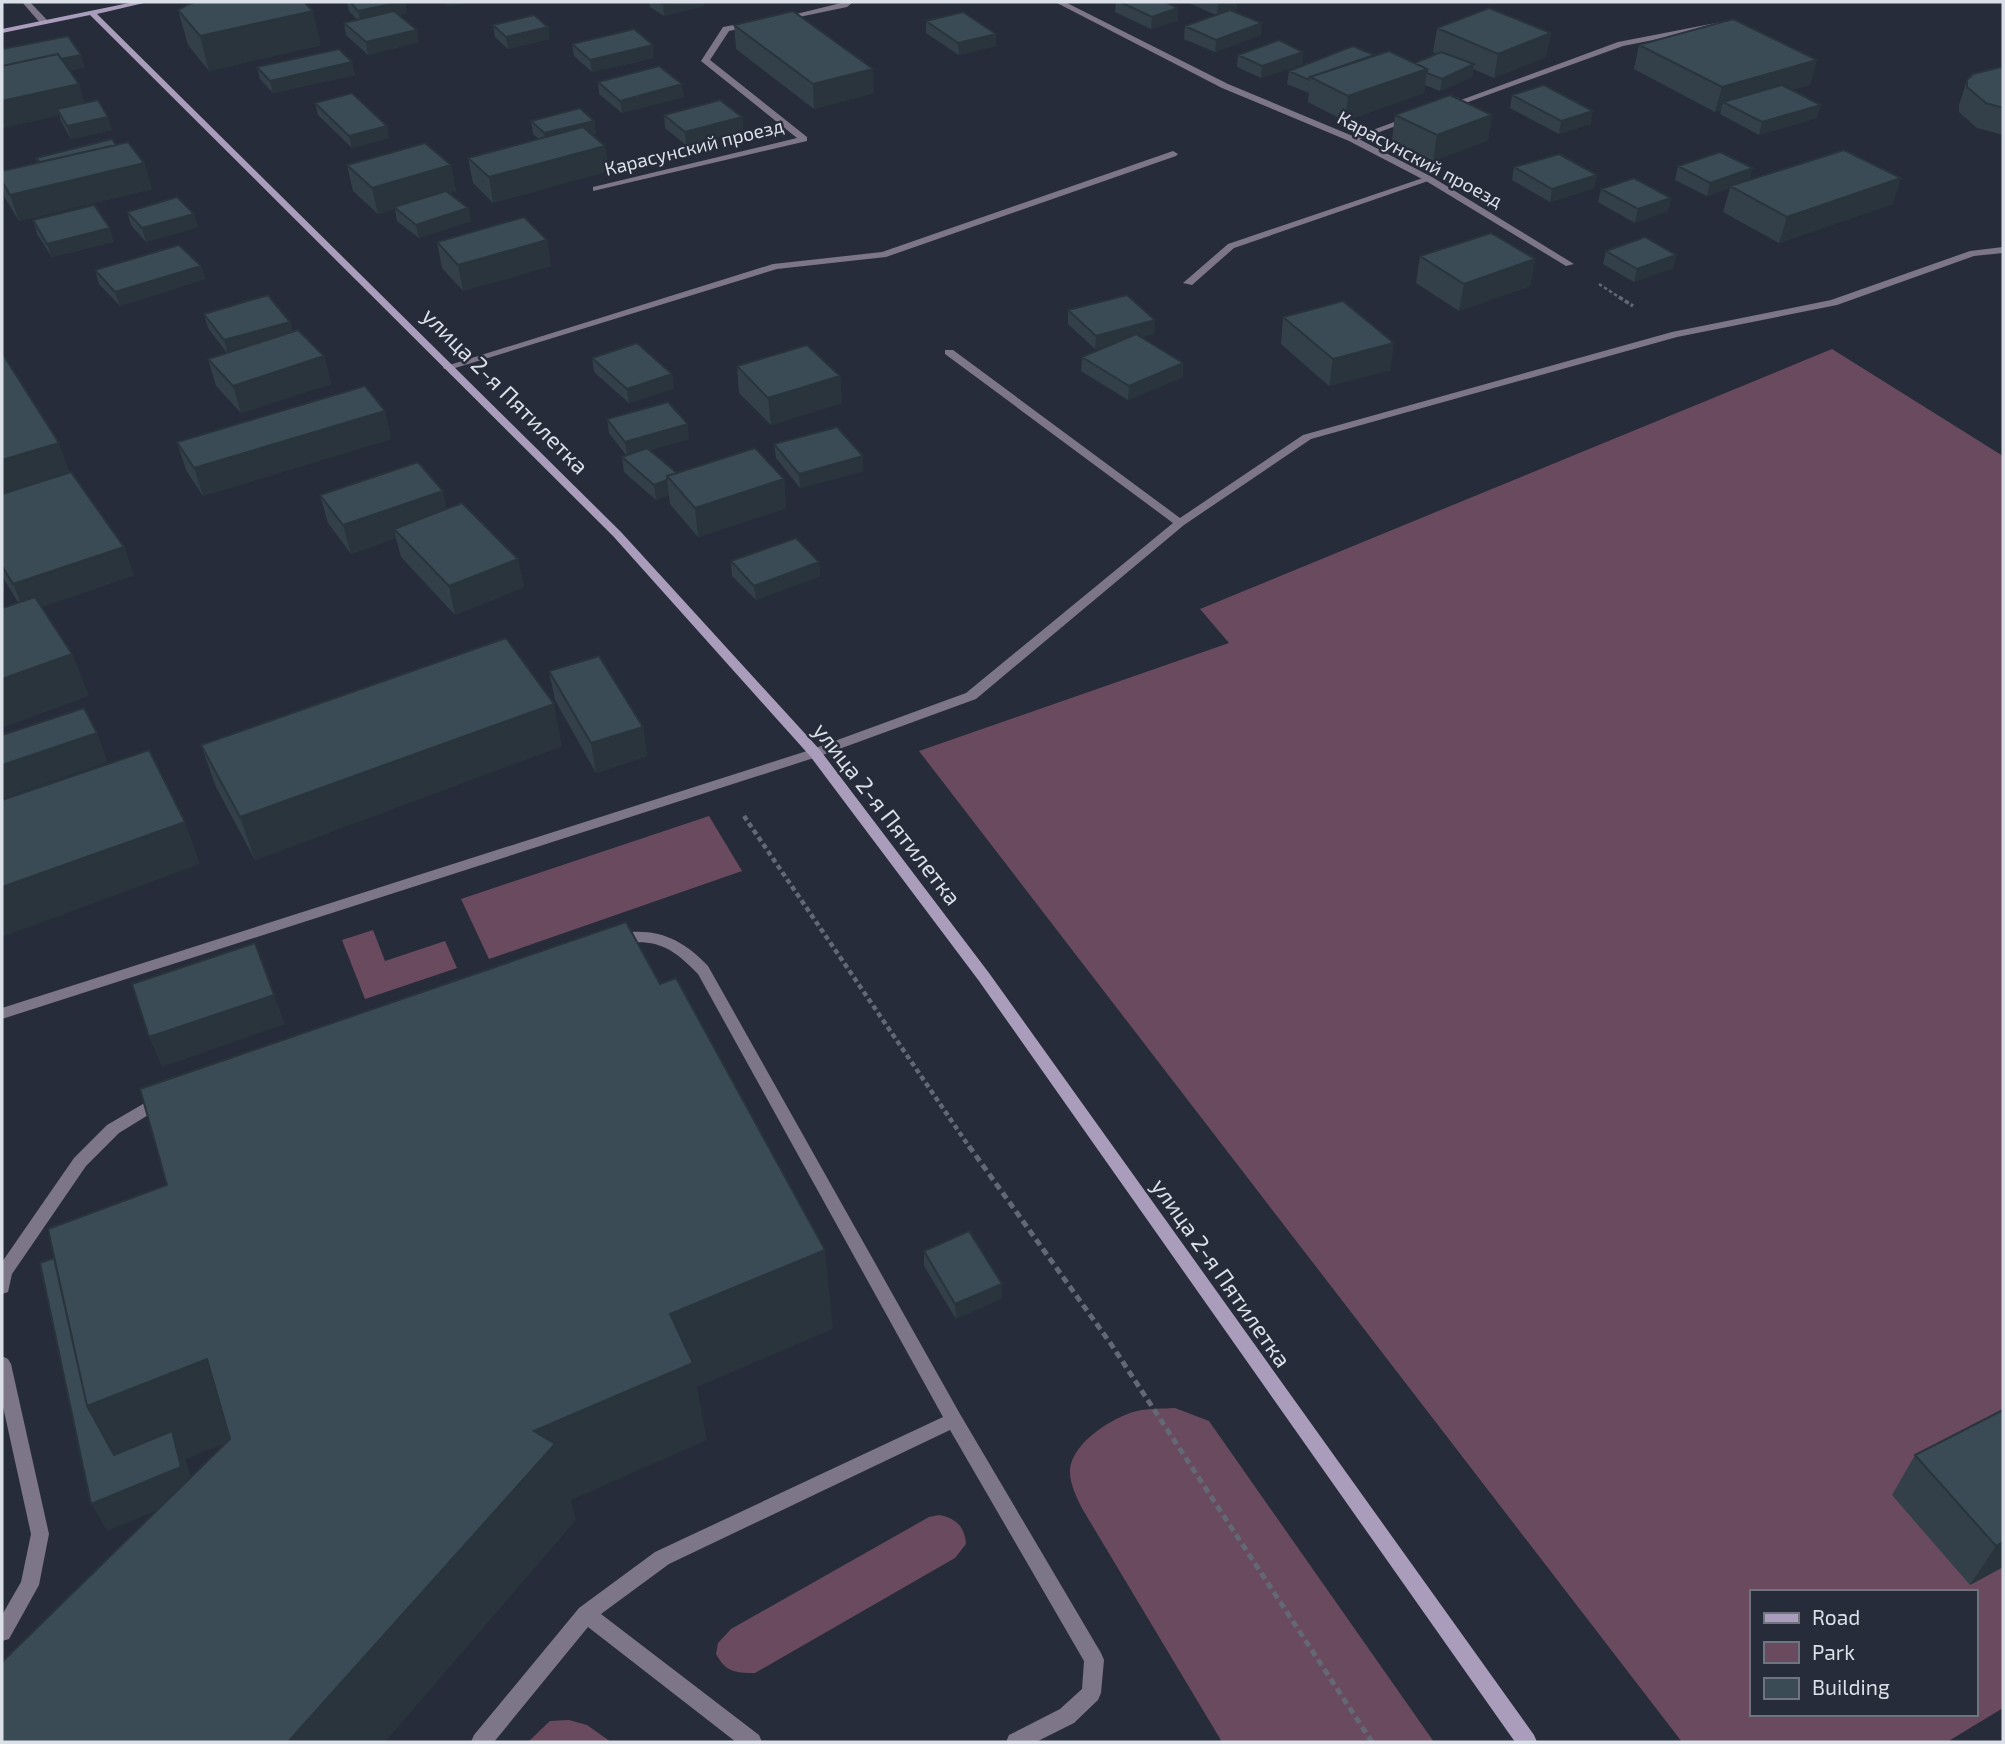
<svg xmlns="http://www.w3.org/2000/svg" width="2005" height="1744" viewBox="0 0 2005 1744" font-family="'Exo 2',sans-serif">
	<rect width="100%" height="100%" fill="#272c3a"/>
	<path fill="#694a5f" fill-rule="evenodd" d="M1832 349 2003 456V1708L1947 1742H1682L919 751 1229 643 1200 609ZM1751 1592H1975V1714H1751Z
		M709 816 742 871 489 959 461 899Z
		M373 930 385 961 445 941 457 968 365 999 342 940Z
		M1175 1408 1209 1421 1434 1742H1222L1083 1510C1077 1498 1069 1483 1070 1469 1073 1442 1113 1417 1137 1411 1149 1408 1163 1409 1175 1408Z
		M939 1515C956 1518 965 1527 966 1544L955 1558 755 1673C735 1673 726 1672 716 1654L718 1643 731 1629 929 1517Z
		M569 1720 587 1725 611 1742H528L550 1721Z"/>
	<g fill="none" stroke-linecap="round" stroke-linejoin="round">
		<path stroke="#636874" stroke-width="2.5" stroke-dasharray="3.5 2.5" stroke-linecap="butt" d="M1599 284 1622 299"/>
		<path stroke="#636874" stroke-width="3.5" stroke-dasharray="4.5 2.5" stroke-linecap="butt" d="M1619 297 1633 306"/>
		<path stroke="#636874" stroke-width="4.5" stroke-dasharray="5 3.5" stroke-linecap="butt" d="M744 816 970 1148"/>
		<path stroke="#636874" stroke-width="5" stroke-dasharray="7 4.5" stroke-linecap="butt" d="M969 1146 1111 1344 1372 1742"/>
		<path fill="#7d7588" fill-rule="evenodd" d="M1721 22H1724V26L1623 46 1449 109 1442 107 1618 42Z
			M1408 117 1415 119 1355 141 1348 139Z
			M1173 151 1178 154 1176 156 886 257 777 269 452 369H444L443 367 773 264 882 252Z
			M1426 177 1434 179 1234 248 1192 285 1183 283 1228 244Z
			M2003 247V253L1974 256 1837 305 1677 337 1311 439 1184 525 976 699 820 756 2 1019V1008L810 750 966 693 1173 523 945 354V350H953L1180 518 1303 435 1672 332 1831 300 1970 251Z
			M631 932C664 930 686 943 708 966L960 1414 1101 1653 1104 1660 1101 1693 1098 1700 1074 1723 1036 1742H1006L1009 1735 1060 1709 1082 1689 1084 1661 950 1430 669 1564 601 1614 759 1735 762 1742H736L588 1627 494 1742H471L474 1735 579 1608 655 1552 943 1417 698 974C671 946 656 938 617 944L610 939 612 935Z
			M160 1094 166 1096 168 1100 166 1104 119 1133 86 1166 12 1274 8 1292 2 1294V1262L74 1158 107 1125Z
			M2 1356 8 1359 11 1364 49 1534 39 1585 9 1639 2 1641V1615L21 1582 31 1534 2 1402Z"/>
		<path fill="#7d7588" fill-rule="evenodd" d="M22 2H30L47 20V24H41Z
			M845 2H853L847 7 780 21 776 19Z
			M1055 2H1065L1228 84 1355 137 1432 177 1574 264 1566 266 1426 181 1349 141 1222 88Z
			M750 22 754 24 753 26 729 31 710 60 807 137V141L593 191V187L797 138 701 61 723 27Z"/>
		<path fill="#aa9dbc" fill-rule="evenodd" d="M134 2H148L97 14 621 532 820 750 989 973 1534 1735 1537 1742H1515L979 981 810 756 613 536 90 15 2 33V29Z"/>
	</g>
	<path fill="#33404a" d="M347 2H405L407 13 399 15 419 42 368 55 346 35 344 23 358 20 349 11Z
		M649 2H704V6L664 16 650 7Z
		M1116 2H1165L1178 8V20L1151 29 1115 12Z
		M1187 2H1237V9L1232 11 1261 35 1215 52 1184 39 1185 26 1216 15Z
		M178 10 321 45 209 71 188 45Z
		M926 21 996 46 959 55 926 33Z
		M493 25 550 39 508 49 495 37Z
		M734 25 874 93 814 109 736 49Z
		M1437 28 1551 33 1546 57 1494 78 1473 69 1472 77 1440 91 1425 85 1424 93 1345 121 1308 102 1309 93 1287 84 1289 71 1415 63 1437 54 1433 52Z
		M68 36 85 67 69 71 79 84 84 103 112 130 71 139 61 121 59 115 2 128Z
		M572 44 654 58 592 72 574 56Z
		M1639 45 1817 60 1810 85 1791 90 1817 118 1759 135 1720 114 1721 110 1715 112 1634 69Z
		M1303 52 1302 64 1261 78 1237 67 1238 55Z
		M352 62 355 75 273 93 260 79 257 67Z
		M2003 68V135L1977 128 1959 112V105L1967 80Z
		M598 82 684 97 622 113 599 94Z
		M1512 95 1591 124 1559 134 1510 108Z
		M315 103 387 126 389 138 352 148 318 115Z
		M664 115 742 117 743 130 686 145 665 128Z
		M1395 115H1492L1488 140 1433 161 1392 140Z
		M531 121H594L596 133 592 135 605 146 608 171 493 203 473 183 468 158 539 139 533 134Z
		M116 145 144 163 152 189 19 221 5 198 2 188V171L38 163 36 158Z
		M347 165H451L456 191 448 193 468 208 471 221 419 238 397 221 395 209 378 214 353 191Z
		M1678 166 1750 180 1893 204 1779 243 1723 212 1730 188 1707 196 1675 180Z
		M1514 167 1597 175 1594 188 1550 202 1512 180Z
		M1601 189 1671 198 1668 211 1635 223 1598 202Z
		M127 212 198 227 146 242 131 225Z
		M33 220 114 242 52 257 37 234Z
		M547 240 551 266 463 291 442 268 437 242Z
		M1606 251 1676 255 1673 268 1634 282 1603 264Z
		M1420 256 1535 259 1530 286 1459 311 1416 283Z
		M201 266 205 279 120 306 99 284 95 270Z
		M1068 310 1154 334 1142 337 1183 363V377L1128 400 1081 371 1082 357 1107 346 1095 349 1068 324Z
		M204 314 290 322 292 331 324 356 331 384 241 413 216 386 208 359 227 353 208 328Z
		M1283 317 1394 343 1390 370 1329 386 1281 344Z
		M2 353 70 472 124 547 134 575 42 607 72 654 89 696 18 602 2 576Z
		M592 358 672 374 674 388 629 403 594 372Z
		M737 366 840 376 842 403 771 425 739 393Z
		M385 411 391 439 203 496 186 470 177 442Z
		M607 419 689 439 650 450 677 473 784 479 786 508 698 537 670 504 669 495 656 500 624 472 622 457 626 455 609 433Z
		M774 444 863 456V471L800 488 776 458Z
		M320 495 447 508 518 559 524 587 455 615 401 557 396 538 351 554 328 523Z
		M731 561 819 562 820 576 756 600 732 576Z
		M549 671 643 727 647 756 596 773 555 700Z
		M201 745 562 746 255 860 216 787Z
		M924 1251 1002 1298 956 1319 924 1266Z
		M2003 1410V1567L1970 1585 1892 1495 1915 1455Z"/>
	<path fill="#29343c" d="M401 2H405L407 13 361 23 358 11Z
		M445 2H472L446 7Z
		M672 2H704V6L664 16 663 4Z
		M1223 2H1237V9L1217 16 1218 3Z
		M1178 8V20L1151 29 1152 17Z
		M313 11 321 45 209 71 200 36Z
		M1262 23 1261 35 1215 52 1216 40Z
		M548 27 550 39 508 49 506 37Z
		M417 30 419 42 368 55 366 42Z
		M1551 33 1546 57 1494 78 1498 54Z
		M996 34V46L959 55 958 43Z
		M653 45 654 58 592 72 590 60Z
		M1303 52 1302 64 1261 78 1262 66Z
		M81 55 85 67 9 84 4 71Z
		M1817 60 1810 85 1733 107 1723 102 1721 110 1715 112 1722 87Z
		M352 62 355 75 273 93 270 81Z
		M1474 64 1472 77 1440 91 1442 79Z
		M873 69 874 93 814 109 813 84Z
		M1427 69 1424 93 1345 121 1348 96Z
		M79 84 87 109H57L59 115 2 128V101Z
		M682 84 684 97 622 113 620 101Z
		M1821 105 1817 118 1759 135 1762 122Z
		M1593 111 1591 124 1559 134 1561 121Z
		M1492 115 1488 140 1433 161 1437 135Z
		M108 117 112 130 71 139 67 126Z
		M742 117 743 130 686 145 685 132Z
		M594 121 596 133 546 146 544 133Z
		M387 126 389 138 352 148 349 136Z
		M605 146 608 171 493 203 489 177Z
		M144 163 152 189 19 221 10 195Z
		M451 165 456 191 378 214 372 188Z
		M1753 168 1749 181 1730 186V188L1707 196 1710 183Z
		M1597 175 1594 188 1550 202 1552 189Z
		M1901 178 1893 204 1779 243 1787 217Z
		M1671 198 1668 211 1635 223 1638 209Z
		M468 208 471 221 419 238 416 225Z
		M194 214 198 227 146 242 142 228Z
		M110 228 114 242 52 257 47 244Z
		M547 240 551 266 463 291 458 265Z
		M1676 255 1673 268 1634 282 1637 269Z
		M1535 259 1530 286 1459 311 1464 284Z
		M201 266 205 279 120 306 115 292Z
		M1155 320 1154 334 1095 349 1096 336Z
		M290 322 294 335 228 354 224 340Z
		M1394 343 1390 370 1329 386 1333 359Z
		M324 356 331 384 241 413 233 386Z
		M1183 363V377L1128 400 1129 386Z
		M672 374 674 388 629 403 627 389Z
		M840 376 842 403 771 425 768 398Z
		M385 411 391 439 203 496 194 468Z
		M688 424 689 439 627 456 625 442Z
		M59 443 73 483 2 505V460Z
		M863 456V471L800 488 799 474Z
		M784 479 786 508 698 537 695 508Z
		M667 480 669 495 656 500 654 485Z
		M443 491 449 519 394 529 396 538 351 554 343 525Z
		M124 547 134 575 25 613 13 584Z
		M518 559 524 587 455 615 449 586Z
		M819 562 820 576 756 600 754 586Z
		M72 654 89 696 2 728V679Z
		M554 704 562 746 255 860 240 817Z
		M643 727 647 756 596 773 591 743Z
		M97 733 108 762 2 799V765Z
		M185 822 200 864 2 937V887Z
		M274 995 285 1024 162 1067 149 1037Z
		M825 1250 833 1329 697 1387 707 1440 571 1500 576 1520 385 1742H288L534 1431 670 1314Z
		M1002 1284V1298L956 1319 955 1304Z
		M207 1359 244 1436 186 1459 195 1495 107 1531 91 1504 130 1482 87 1406Z
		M2003 1542V1567L1970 1585 1996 1546Z"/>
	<path fill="#3b4b56" stroke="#29343c" stroke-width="2" d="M197 2H304L313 11 200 36 178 10 189 4Z
		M350 2H401L358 11Z
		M659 2H672L663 4Z
		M1120 2H1165L1178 8 1152 17Z
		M1489 8 1551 33 1498 54 1437 28Z
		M1230 10 1262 23 1216 40 1185 26Z
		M394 11 417 30 366 42 344 23Z
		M793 11 873 69 813 84 734 25Z
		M963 12 996 34 958 43 926 21Z
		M534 15 548 27 506 37 493 25Z
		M1733 19 1817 60 1722 87 1639 45Z
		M634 29 653 45 590 60 572 44Z
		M68 36 81 55 61 59 58 54 2 66V49Z
		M1279 40 1303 52 1262 66 1238 55Z
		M1353 46 1374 55 1310 77 1309 80 1289 71Z
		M339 49 352 62 270 81 257 67Z
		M1389 51 1427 69 1348 96 1310 77Z
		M1441 52 1474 64 1442 79 1427 73V69L1415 63Z
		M58 54 79 84 2 101V66Z
		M659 66 682 84 620 101 598 82Z
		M2001 67 2003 68V108L1986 103 1967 87V80L1973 74Z
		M1544 85 1593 111 1561 121 1512 95Z
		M1782 85 1821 105 1762 122 1723 102Z
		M352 93 387 126 349 136 315 103Z
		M1450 95 1492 115 1437 135 1395 115Z
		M98 100 108 117 67 126 57 109Z
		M720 100 742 117 685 132 664 115Z
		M580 108 594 121 544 133 531 121Z
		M583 127 605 146 489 177 468 158Z
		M112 139 116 145 40 162 36 158Z
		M128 142 144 163 10 195 2 181V171Z
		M425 143 451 165 372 188 347 165Z
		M1844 150 1901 178 1787 217 1730 186Z
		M1720 152 1753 168 1710 183 1678 166Z
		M1559 154 1597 175 1552 189 1514 167Z
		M1634 178 1671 198 1638 209 1601 189Z
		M446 191 468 208 416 225 394 207Z
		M177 197 194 214 142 228 127 212Z
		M94 205 110 228 47 244 33 220Z
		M524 217 547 240 458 265 437 242Z
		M1491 233 1535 259 1464 284 1420 256Z
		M1645 237 1676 255 1637 269 1606 251Z
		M179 245 201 266 115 292 95 270Z
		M268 295 290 322 224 340 204 314Z
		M1127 295 1155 320 1096 336 1068 310Z
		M1343 301 1394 343 1333 359 1283 317Z
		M298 330 324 356 233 386 208 359Z
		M1136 334 1183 363 1129 386 1082 357Z
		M637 343 672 374 627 389 592 358Z
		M807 345 840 376 768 398 737 366Z
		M2 353 59 443 2 460Z
		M365 386 385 411 194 468 177 442Z
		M668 402 688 424 625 442 607 419Z
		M837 427 863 456 799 474 774 444Z
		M647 448 677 473 667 476V480L654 485 622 457Z
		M755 448 784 479 695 508 667 476Z
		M418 462 443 491 343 525 320 495Z
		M71 472 124 547 13 584 2 566V494Z
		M462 503 518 559 449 586 394 529Z
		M796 538 819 562 754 586 731 561Z
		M35 597 72 654 2 679V608Z
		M506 638 554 704 240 817 201 745Z
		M599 656 643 727 591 743 549 671Z
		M84 708 97 733 2 765V735Z
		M149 750 185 822 2 887V800Z
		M626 922 660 984 676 978 825 1250 670 1314 693 1363 534 1431 555 1444 288 1742H2V1662L230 1439 207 1359 87 1406 48 1229 167 1185 140 1089Z
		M255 943 274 995 149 1037 132 984Z
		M969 1231 1002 1284 955 1304 924 1251Z
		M54 1258 87 1406 114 1455 172 1431 181 1467 91 1504 40 1263Z
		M2003 1410V1542L1996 1546 1915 1455Z"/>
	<g text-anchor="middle" stroke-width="5" stroke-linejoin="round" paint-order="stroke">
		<g font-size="19" fill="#dbdfe8" stroke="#272c3a">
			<text transform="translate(694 147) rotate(-14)" y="7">Карасунский проезд</text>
			<text transform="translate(1420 159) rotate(28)" y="7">Карасунский проезд</text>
		</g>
		<g font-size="23" fill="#dbdfe8" stroke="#272c3a">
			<text transform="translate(505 391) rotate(45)" y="8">улица 2-я Пятилетка</text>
			<text transform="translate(887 814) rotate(52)" y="8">улица 2-я Пятилетка</text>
			<text transform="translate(1221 1273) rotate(55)" y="8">улица 2-я Пятилетка</text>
		</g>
	</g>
	<rect width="2005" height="1744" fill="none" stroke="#dbdfe8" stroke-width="7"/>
	<rect x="1750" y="1590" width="228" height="126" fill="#272c3a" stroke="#6f7480" stroke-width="2"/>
	<rect x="1764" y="1613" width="35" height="10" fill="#aa9dbc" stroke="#6f7480" stroke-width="2"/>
	<text x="1812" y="1625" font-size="21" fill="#dbdfe8">Road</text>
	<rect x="1764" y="1642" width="35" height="21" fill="#694a5f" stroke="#6f7480" stroke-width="2"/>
	<text x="1812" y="1660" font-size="21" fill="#dbdfe8">Park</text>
	<rect x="1764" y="1678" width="35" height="21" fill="#3b4b56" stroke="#6f7480" stroke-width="2"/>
	<text x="1812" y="1695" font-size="21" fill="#dbdfe8">Building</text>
</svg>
